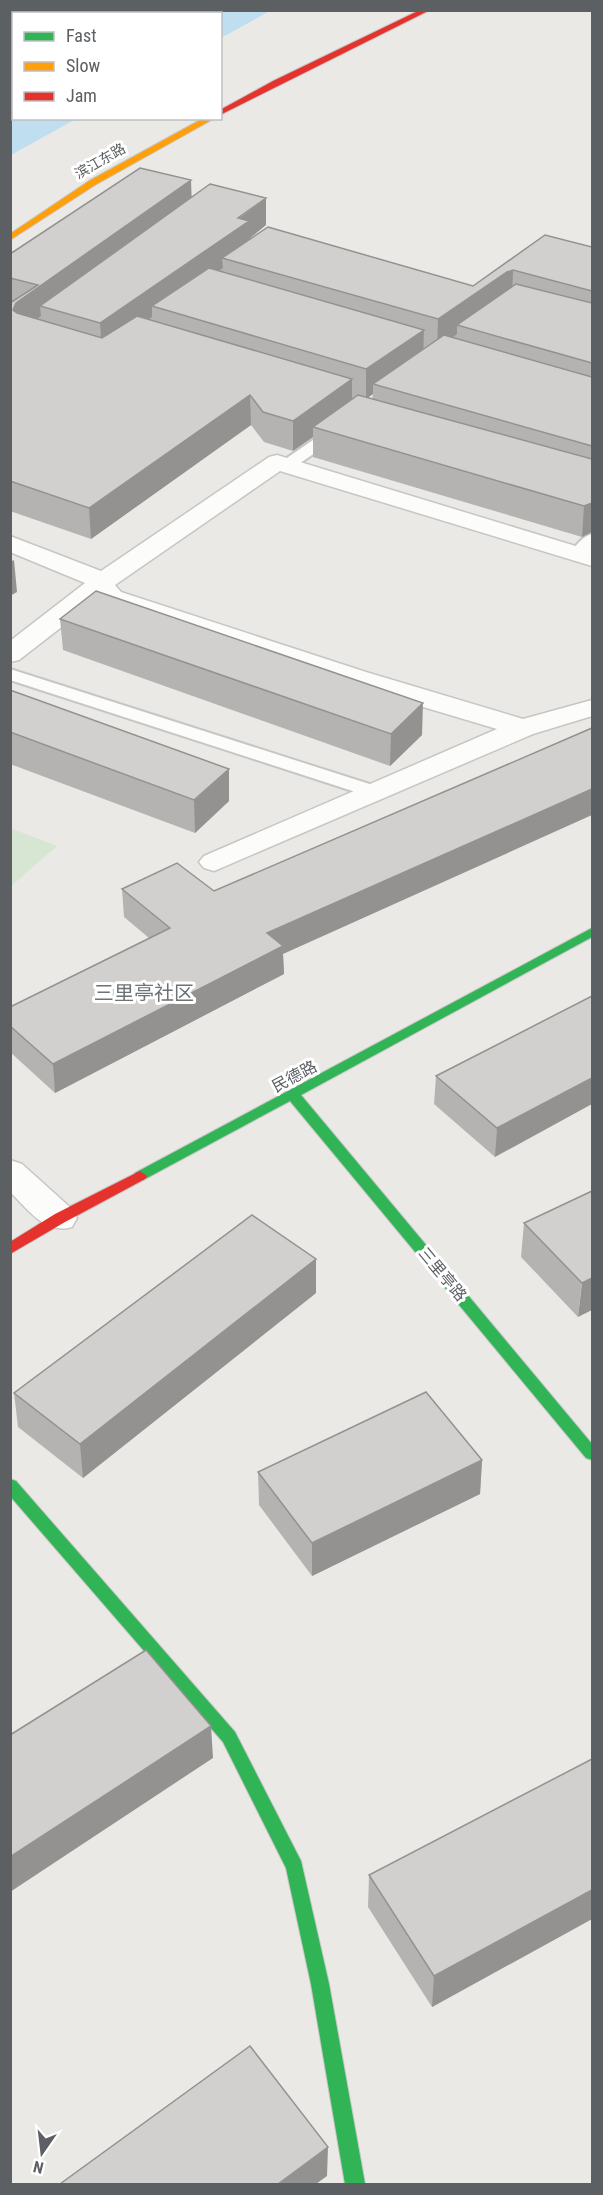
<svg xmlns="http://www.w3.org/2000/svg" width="603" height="2195" viewBox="0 0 603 2195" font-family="'Roboto Condensed','Noto Sans SC',sans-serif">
	<rect width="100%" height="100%" fill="#ebe9e6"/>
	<path fill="#d7e5d3" d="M10 828 57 846 11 886H10Z"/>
	<path fill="#bfdff0" d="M11 10H270V11L221 38 220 14H14V118L76 119 11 155Z"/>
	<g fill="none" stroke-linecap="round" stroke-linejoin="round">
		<g stroke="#c5c6c6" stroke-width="4">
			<path id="lane" d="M338 425 344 427 346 430 344 433 293 468H281L279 465 281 462 332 427Z
				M592 534V549L584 559H572L569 555C575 547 582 536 592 534Z
				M10 669 382 788 385 792 382 796H368L10 680Z"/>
		</g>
		<g stroke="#c5c6c6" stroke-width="3">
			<path id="street" d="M277 455 592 551V566L280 471 115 585 121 592 366 672 523 719 592 700V716L533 734 214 871 204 868 199 862 204 856 497 729 346 684 103 602 99 598 19 660 10 662V641L85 583 10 552V536L101 571 269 457Z
				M10 1160 22 1164 72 1209 77 1218 72 1227C45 1235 29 1210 10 1192Z"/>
		</g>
		<g stroke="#c5c6c5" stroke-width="2">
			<path id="fast" d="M592 928V937L301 1095 592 1444V1460L586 1458 290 1101 145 1179 140 1181 133 1176 135 1173Z
				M10 1479 16 1481 235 1732 301 1861 329 1984 365 2184H345L311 1984 286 1868 223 1742 10 1496Z"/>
		</g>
		<g stroke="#c5c6c5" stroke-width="2">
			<path id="slow" d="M204 118H215L95 185 10 240V234L89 181Z"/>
		</g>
		<g stroke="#c5c6c5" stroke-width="2">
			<path id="jam" d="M420 10H430L220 115V110L273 81Z
				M140 1171 147 1176 145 1179 65 1222 10 1254V1242L55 1214Z"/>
		</g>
		<use href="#lane" fill="#fcfcfb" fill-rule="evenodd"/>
		<use href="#street" fill="#fcfcfb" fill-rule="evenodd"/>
		<use href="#fast" fill="#30b455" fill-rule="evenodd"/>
		<use href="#slow" fill="#ff9f0a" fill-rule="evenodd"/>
		<use href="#jam" fill="#e5322d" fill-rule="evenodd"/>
	</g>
	<path fill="#b5b3b2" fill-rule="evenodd" d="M192 198 266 225 250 238V239L473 286 545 235 592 247V532L582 537 313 457V437L293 451 264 442 251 425 91 539 10 511V254ZM373 394 372 399 368 397 371 395Z
		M60 619 422 735 390 766 63 650Z
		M10 690 229 769V801L195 833 10 764Z
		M122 889 283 954 284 974 55 1093 10 1052V1007L149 938 124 917Z
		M592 996 495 1157 434 1104 436 1076Z
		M592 1191 578 1317 521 1257 524 1223Z
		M316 1293 83 1478 18 1427 14 1393Z
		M482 1460 480 1494 312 1576 259 1505 258 1472Z
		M592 1759V1919L432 2007 368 1907 369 1875Z"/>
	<path fill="#939291" d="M191 180 192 208 40 306 41 316 19 332 13 310 16 303Z
		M266 198V225L250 238V249L222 258 223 268 163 310 152 306V317L102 353 100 323Z
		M513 270 512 299 457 325V334L437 349 438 319 507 272Z
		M424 330 423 359 373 384V394L366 399V369Z
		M352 379V409L313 427V437L293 451V421Z
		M250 395 251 425 91 539 89 508Z
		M592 503V532L582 537 584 506Z
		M14 560 17 592 10 596V562Z
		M423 703 422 735 390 766 391 734Z
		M229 769V801L195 833 194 800Z
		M592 789V815L283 954 284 974 55 1093 53 1064 267 933Z
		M592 1078V1104L495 1157 497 1128Z
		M316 1259V1293L83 1478 80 1444Z
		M592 1278V1310L578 1317 582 1283Z
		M482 1460 480 1494 312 1576V1543Z
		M211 1726 213 1758 10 1892V1857Z
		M592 1890V1919L432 2007 434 1976Z
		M328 2147 327 2176 316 2184H278Z"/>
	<path fill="#d2d0cf" stroke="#939291" stroke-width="1.5" d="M140 168 191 180 16 303 13 310 17 313 102 338 137 316 352 379 293 421 263 412 250 395 89 508 10 481V303L38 285 10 278V254Z
		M210 184 266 198 238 218 249 221 100 323 40 306Z
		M268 227 473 286 545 235 592 247V291L513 270 507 272 438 319 222 258Z
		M209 268 424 330 366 369 152 306Z
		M516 284 592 303V363L457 325Z
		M444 335 592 377V446L373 384Z
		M358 395 592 459V503L584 506 313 427Z
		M96 591 423 703 391 734 60 619Z
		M10 690 229 769 194 800 10 732Z
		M592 728V789L267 933 283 946 53 1064 10 1026V1007L170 928 122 889 177 863 214 891Z
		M592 996V1078L497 1128 436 1076Z
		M592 1191V1278L582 1283 524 1223Z
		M252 1215 316 1259 80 1444 14 1393Z
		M426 1392 482 1460 312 1543 258 1472Z
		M146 1650 211 1726 10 1857V1735Z
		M592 1759V1890L434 1976 369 1875Z
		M250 2046 328 2147 278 2184H60Z"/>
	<g text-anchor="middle" stroke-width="6" stroke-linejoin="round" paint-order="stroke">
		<g font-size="14" fill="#5c6063" stroke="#fff">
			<text transform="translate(100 161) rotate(-30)" y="5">滨江东路</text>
		</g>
		<g font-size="16" fill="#5c6063" stroke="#fff">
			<text transform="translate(294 1076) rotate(-28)" y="6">民德路</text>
			<text transform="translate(443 1274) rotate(50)" y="6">三里亭路</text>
		</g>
		<g font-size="20" fill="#6d7275" stroke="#fff">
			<text x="144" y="1000">三里亭社区</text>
		</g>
	</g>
	<rect width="603" height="2195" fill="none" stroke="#5c6063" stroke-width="24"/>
	<rect x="12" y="12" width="210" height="108" fill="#ffffff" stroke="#bebfc1" stroke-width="1.5"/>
	<rect x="24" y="32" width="30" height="9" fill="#30b455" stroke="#bebfc1" stroke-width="1.5"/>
	<text x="66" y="42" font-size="18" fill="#5c6063">Fast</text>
	<rect x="24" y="62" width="30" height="9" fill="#ff9f0a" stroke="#bebfc1" stroke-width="1.5"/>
	<text x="66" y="72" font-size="18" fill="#5c6063">Slow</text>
	<rect x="24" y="92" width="30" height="9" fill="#e5322d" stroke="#bebfc1" stroke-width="1.5"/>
	<text x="66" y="102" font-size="18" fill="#5c6063">Jam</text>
	<g transform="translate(42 2153) rotate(194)" stroke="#ffffff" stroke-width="4.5" paint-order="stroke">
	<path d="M0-4.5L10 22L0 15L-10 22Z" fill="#5c6063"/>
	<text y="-9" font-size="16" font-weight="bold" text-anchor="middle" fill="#5c6063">N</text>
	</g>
</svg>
